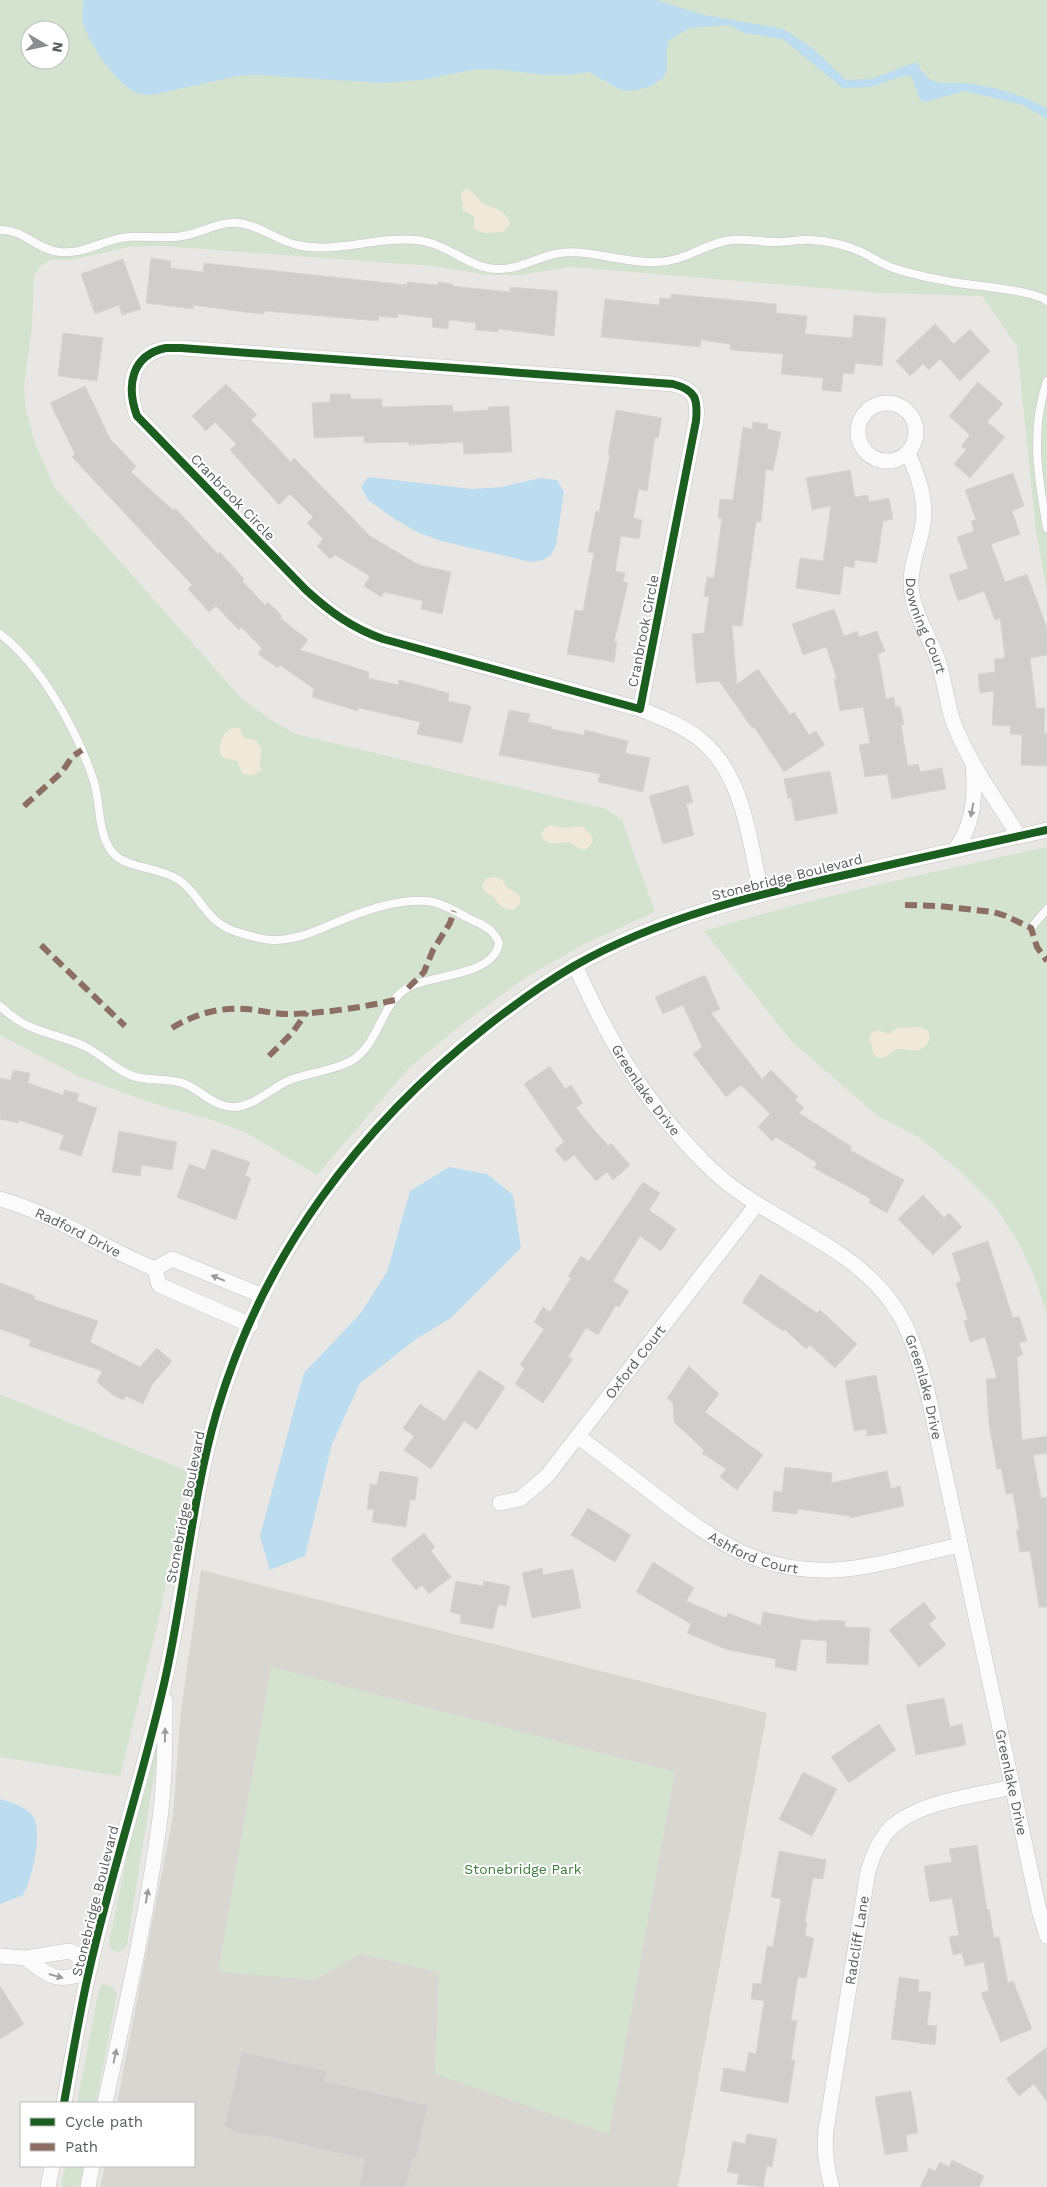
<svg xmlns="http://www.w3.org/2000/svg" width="1047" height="2187" viewBox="0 0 1047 2187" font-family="'Work Sans',sans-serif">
	<rect width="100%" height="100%" fill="#e9e7e3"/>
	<path fill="#d9d6d2" d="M201 1570 767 1713 678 2187H100L105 2166H194V2103H117L173 1816 181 1710Z"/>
	<path fill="#d4e3d0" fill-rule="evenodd" d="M0 0H1047V592L1036 532 1017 346 982 296 880 293 572 267 518 275H490L431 266 162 246 129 247 71 260H51L40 266 34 276 32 326 24 386 26 410 36 446 55 488 242 699 268 718 296 734 606 809 622 820 655 912 584 944 523 979 465 1022 409 1068 317 1175 245 1132 209 1119 155 1104 80 1077 0 1035ZM30 30H60V60H30Z
		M1047 847V1314L1033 1273 1017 1240 994 1205 960 1171 917 1136 878 1116 792 1042 704 931C817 897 932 872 1047 847Z
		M0 1394 187 1471 159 1618 120 1776 0 1757Z
		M271 1667 675 1772 609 2134 435 2074 439 1972 360 1954 315 1980 218 1972Z
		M153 1739 159 1744 127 1944 125 1949 117 1952 110 1948 109 1943 150 1743Z
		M103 1984 114 1988 117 1994 96 2103H77L99 1989Z
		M65 2166H84L79 2187H61Z"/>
	<path fill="#f0e9da" d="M468 189C474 193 478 200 483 203 494 209 507 210 510 224L503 232 484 233 474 228V216L462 210 463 204 461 195 463 190Z
		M232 728H240L244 738 256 740 262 750 259 763 262 770C255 775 251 777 242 773L237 761C233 759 225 760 222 756 215 748 224 731 232 728Z
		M551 825 562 828 582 826 592 836 593 842 586 850 580 849 570 842C559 842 549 848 541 836 542 830 545 827 551 825Z
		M493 877 501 879 507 887 520 896V904L513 910C498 908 502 906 493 897 488 893 484 893 482 886L485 879Z
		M920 1027 928 1031 930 1039C921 1057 911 1048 896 1049L884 1058H878L873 1053 872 1044 869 1042 871 1033 878 1030 889 1034 897 1028Z"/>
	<path fill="#bcdcef" d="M84 0H657L700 14 783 29 811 47 846 80 872 79 916 62C920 68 925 77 931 80 942 85 958 82 970 84 996 87 1024 95 1047 109V119L1023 105 965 91 924 102 919 98 912 77 906 75 870 87 843 88 783 39 744 33 730 25 690 28 669 40 667 49V69L664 77 649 87 632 91 621 90 589 72 569 75H544L505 70 477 69 421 80 383 83 258 75 237 76 152 95C144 95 136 94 130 89 112 77 89 43 83 23 81 15 83 8 84 0Z
		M368 477 472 489 502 487 540 478 557 480 564 492 556 545 551 555 543 560 531 562 441 541 417 532 393 518 368 500 361 487Z
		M449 1167 487 1174 513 1195 521 1248 451 1318 416 1339 360 1383 332 1444 305 1556 270 1570 260 1536 304 1373 360 1314 387 1272 410 1191Z
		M0 1799C10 1802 25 1806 32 1815 44 1830 32 1879 23 1895L0 1904Z"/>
	<path fill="#cfcecc" stroke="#d8d6d2" d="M151 258 171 261 170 268 203 272 204 263 407 285V282L438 285V282L453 284 452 286 510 292V287L558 291 554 336 498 329V332L475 330 476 323 449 320 448 329 432 327 433 318 398 314V318L379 316 378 321 265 311 264 314 244 312 193 305V309L146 303Z
		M123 259 141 309 122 315 119 305 95 314 81 274Z
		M671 294 776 304V313L807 316 805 334 852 338 854 315 886 318 882 366 855 363 854 374 843 373 841 392 822 390 823 378 781 374 783 354 730 350V344L701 340 700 347 601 337 605 299 659 305 660 298 671 299Z
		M935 324 954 344 970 329 990 351 960 381 940 359 929 370 923 364 910 376 896 361Z
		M63 333 103 338 97 381 58 376Z
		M978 382 1003 404 987 422 1005 437 970 478 954 464 966 450 961 446 970 435 949 416Z
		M226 384 257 415 251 420 291 462 294 458 370 536 419 565 451 572 442 614 421 609 423 601 384 592 381 597 364 586 370 576 335 555 330 559 317 546 323 539 307 523 313 517 290 494 279 505 230 450 236 444 215 422 206 431 192 416Z
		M85 386 110 439 136 466 131 472 173 510 175 508 218 554 220 552 244 579 242 581 265 605 268 602 282 616 280 618 308 640 300 650 369 672 368 678 398 685 399 680 449 693 448 701 471 706 462 743 417 734 420 722 359 708 357 711 312 697 314 689 280 665 278 668 258 654 262 648 241 627 239 630 216 606 209 612 188 589 192 585 72 457 75 454 50 403Z
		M330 394H350L351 399H382V407L452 405 453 412 488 410V407L509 406 512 452 464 454 463 442 409 445V442L364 443V436L314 438 312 403 330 402Z
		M616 410 662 418 658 438 655 437 647 491 639 489 633 518 642 520 639 539 621 536 615 571 625 573 623 582 628 583 614 642H617L614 662 567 654 575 610 583 611 594 553 588 552 596 511 599 512 610 454H608Z
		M753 422 768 424 767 429 781 432 773 471 766 469 761 522H756L742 626 732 625 737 684 758 669 790 715 794 712 809 735 816 731 825 745 784 772 754 727 752 728 719 681 696 683 692 634 704 633 709 597 704 596 707 577 714 578 722 518H718L720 499 733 500 743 427 752 429Z
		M850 470 855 497 868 495 869 502 889 498 893 519 883 521 877 563 855 560 854 568 844 566 840 595 796 588 800 558 823 561 831 506 812 510 806 478Z
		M1013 473 1024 506 1012 511 1020 534 991 544 1005 582 1027 574 1047 628V655L1030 658 1036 708H1045L1044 733H1047V766L1021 765 1022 735 1010 734 1011 726 992 725 994 691 980 693 978 674 995 672 994 659 1005 658 1000 618 995 620 984 591 958 601 949 575 968 569 957 537 974 531 971 521 976 520 965 490Z
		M834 609 844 636 857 631 859 637 877 631 885 651 878 654 886 699 894 697 895 707 900 706 904 724 901 725 908 766 918 764 920 772 942 768 946 789 892 799 887 774 865 777 859 745 870 743 863 707 840 711 834 679H837L826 647 803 655 792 624Z
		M509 710 530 714 528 722 552 727 551 729 584 735 585 730 628 741 625 753 650 758 643 792 598 782 600 774 499 755Z
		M830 771 838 813 795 821 791 798 788 799 784 779Z
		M688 785 693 802 686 804 694 835 663 844 649 796Z
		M705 975 720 1009 711 1013 762 1079 771 1070 798 1097 795 1100 804 1108 799 1113 852 1147 850 1150 904 1180 887 1213 869 1203 871 1199 814 1168 817 1163 776 1137 772 1141 758 1127 770 1114 741 1085 726 1097 693 1054 702 1047 683 1005 663 1014 655 997Z
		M550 1066 565 1089 571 1085 583 1103 576 1108 608 1146 611 1143 630 1165 613 1180 607 1172 596 1181 574 1155 565 1162 555 1150 564 1142 524 1084Z
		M13 1070 30 1073 28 1083 63 1095 65 1090 79 1094 77 1101 97 1108 81 1156 59 1149 64 1135 19 1120 18 1123 0 1119V1078L11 1080Z
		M119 1131 177 1142 172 1170 142 1165 140 1176 112 1172Z
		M212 1149 250 1162 245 1176 251 1178 236 1220 177 1197 189 1164 205 1170Z
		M643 1182 660 1193 649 1210 676 1229 661 1251 640 1236 613 1281 629 1291 619 1307 616 1305 598 1335 586 1328 568 1357 573 1359 543 1403 515 1384 525 1368 520 1365 544 1329 534 1322 543 1307 550 1312 571 1278 568 1276 581 1256 589 1261Z
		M923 1195 944 1218 949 1213 962 1227 933 1255 898 1219Z
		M988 1241 1013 1318 1019 1316 1027 1341 1019 1343 1023 1355 1017 1357 1022 1440 1047 1436V1453L1033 1455 1041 1498 1047 1497V1607H1039L1030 1551 1020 1552 1016 1530H1019L1013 1493 1006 1494 1001 1468 997 1469 989 1424 986 1379 997 1378 985 1337 970 1342 964 1321 968 1320 956 1283 961 1281 952 1253Z
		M761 1274 817 1313 820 1310 857 1344 835 1368 810 1345 806 1349 784 1329 783 1331 742 1302Z
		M0 1283 35 1296 34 1299 98 1321 90 1342 140 1367 157 1348 172 1361 152 1385 143 1404 126 1396 123 1400 113 1395 97 1382 102 1371 29 1346 31 1340 0 1329Z
		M689 1366 719 1394 705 1412 763 1455 737 1490 720 1477 726 1469 702 1453 704 1450 674 1422 673 1403 667 1398Z
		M479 1370 505 1387 477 1430 464 1421 431 1469 404 1450 414 1436 403 1428 420 1404 445 1421Z
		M876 1375 887 1433 867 1436 866 1429 854 1431 845 1381Z
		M785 1467 832 1473 831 1483 887 1471 891 1489 900 1486 904 1506 850 1518V1516L798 1509 797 1514 772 1511 774 1491 782 1492Z
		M380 1471 418 1477 415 1500H410L406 1527 372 1522 374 1510 367 1509 370 1484 377 1485Z
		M588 1508 631 1535 615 1562 571 1535Z
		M424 1533 435 1547 431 1551 451 1577 429 1594 422 1585 416 1590 391 1559Z
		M653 1562 694 1588 686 1601 726 1618 728 1613 761 1626 763 1612 818 1622V1620L845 1621V1627L870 1628 868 1665 826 1663 827 1641 801 1639 796 1671 775 1667 776 1659 728 1650 687 1633 691 1624 636 1592Z
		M542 1568 543 1575 573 1569 581 1608 532 1618 522 1573Z
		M456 1581 483 1586 484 1581 510 1586 506 1606 498 1605 493 1629 460 1623 461 1615 450 1612Z
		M924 1602 936 1618 929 1624 946 1645 919 1667 889 1630Z
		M944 1698 950 1727 962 1724 966 1745 916 1755 906 1705Z
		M879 1724 896 1750 849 1783 831 1757Z
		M803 1772 837 1789 812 1836 779 1819Z
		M977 1845 987 1910 989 1909 994 1938 999 1937 1008 1983 1013 1981 1032 2029 1001 2042 981 1993 989 1990 984 1962 965 1966 962 1953 953 1955 949 1937 959 1935 952 1898 930 1902 924 1866 952 1862 949 1849Z
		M779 1851 826 1860 823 1879 813 1878 805 1922 807 1923 805 1936 814 1938 806 1978 798 1977 791 2020 797 2021 791 2060H795L788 2103 720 2091 724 2068 745 2072 749 2052 756 2054 764 2001 751 1999 753 1983 761 1984 767 1946 773 1947 781 1899 771 1897Z
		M899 1977 919 1980 918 1991 931 1992 927 2025 937 2026 935 2045 891 2039Z
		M0 1986 24 2024 0 2039Z
		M1047 2047V2102L1034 2084 1019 2096 1006 2079Z
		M242 2052 327 2071 324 2081 428 2105 416 2158 413 2157 406 2187H359L365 2159 269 2137 246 2135 224 2127Z
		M911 2091 918 2133 906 2135 908 2151 885 2155 875 2097Z
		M747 2134 777 2139 772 2167 767 2166 763 2187 737 2184 739 2174 727 2172 733 2141 745 2144Z
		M952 2160 984 2176 979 2187H920L929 2168 935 2171 940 2162 949 2167Z"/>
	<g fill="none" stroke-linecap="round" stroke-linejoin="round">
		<g stroke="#c3c3c3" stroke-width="9">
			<path id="lane" d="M0 230C24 229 37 250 60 252 80 254 95 245 113 240 135 233 160 240 183 236 199 234 214 224 230 223 254 221 275 240 297 245 336 254 377 236 416 240 448 243 468 268 497 269 520 270 538 256 560 253 592 249 625 264 657 262 685 261 699 247 725 241 742 237 761 243 779 242 790 242 801 239 812 240 827 241 845 245 859 251 869 255 878 262 888 266 907 274 932 278 952 282 973 286 1035 290 1047 301
				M1047 381C1030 430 1038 478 1047 528
				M0 634C42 666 78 732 94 782 101 804 97 836 114 854 128 869 160 867 179 880 201 895 204 920 234 931 246 935 261 940 274 940 299 940 320 929 342 920 368 909 399 899 427 901 442 903 455 911 468 918 482 925 493 928 499 943 494 976 434 974 409 987 380 1003 380 1044 351 1061 333 1071 310 1072 290 1080 272 1087 253 1108 232 1107 213 1106 202 1091 185 1084 170 1078 152 1081 136 1077 117 1072 103 1055 84 1046 51 1031 29 1034 0 1006
				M1031 928 1047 909"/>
		</g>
		<g stroke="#c3c3c3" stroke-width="16">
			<g id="street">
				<path d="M166 348H181L673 384C696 390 698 399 696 421L640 709 383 639C352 628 330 612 306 590L137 416C126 386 131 355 166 348Z"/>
				<circle cx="887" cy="432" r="29"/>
				<path id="s1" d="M908 453C919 478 928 503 922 530 918 549 910 567 911 586 913 612 928 634 937 658 945 679 946 703 954 724 970 765 996 800 1019 836"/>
				<path d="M640 709C662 718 684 726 702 741 744 776 750 843 761 893"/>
				<path d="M955 850C973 826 976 796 973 767"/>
				<path id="s2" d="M575 965C584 985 593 1004 603 1023 630 1075 666 1125 708 1166 763 1221 849 1240 894 1306 910 1328 920 1364 927 1390L1039 1910 1047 1936"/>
				<path id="s3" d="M0 1199C54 1214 103 1248 155 1269"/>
				<path d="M155 1269 172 1259 263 1296"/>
				<path d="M155 1269 159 1285 251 1325"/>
				<path id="s4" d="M579 1437C606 1458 633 1478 660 1499 716 1542 760 1573 834 1570 873 1568 922 1553 960 1545"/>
				<path id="s5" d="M500 1503 520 1499 547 1476 757 1204"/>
				<path d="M0 1956 26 1958 69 1951 76 1954 89 1969C62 1985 48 1977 26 1958"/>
				<path d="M64 2103C72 2059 79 2015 89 1971 111 1872 144 1775 166 1675 185 1588 192 1497 217 1411 263 1255 359 1127 486 1027 514 1005 543 984 574 966 660 917 758 894 854 873 918 858 983 844 1047 830"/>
				<path d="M105 2103C125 2011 146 1919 159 1826 165 1785 165 1742 165 1700"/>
				<path d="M48 2187 52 2166"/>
				<path d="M88 2187 92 2166"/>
				<path id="s6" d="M832 2187C826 2168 824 2150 826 2130L868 1871C873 1855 881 1835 895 1824 927 1800 974 1796 1013 1787"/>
			</g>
		</g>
		<use href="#lane" stroke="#fcfbfb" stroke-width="8"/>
		<use href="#street" stroke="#fcfbfb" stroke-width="15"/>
		<path stroke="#8d6e63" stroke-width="6" stroke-dasharray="12 6" stroke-linecap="butt" d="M24 806 62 772 72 757 82 750
			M905 905 939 906 993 912 1006 916 1031 928 1037 947 1047 961
			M41 945 125 1026
			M408 988 424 972 433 950 450 923 454 911
			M172 1028C194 1014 220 1007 246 1009 260 1010 274 1014 288 1014 319 1014 365 1007 395 1000
			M269 1056 292 1033 307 1012"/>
		<g stroke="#fff" stroke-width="11">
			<path id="cycleway" d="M166 348H181L673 384C696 390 698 399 696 421L640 709 383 639C352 628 330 612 306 590L137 416C126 386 131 355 166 348Z
				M64 2103C72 2059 79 2015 89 1971 111 1872 144 1775 166 1675 185 1588 192 1497 217 1411 263 1255 359 1127 486 1027 514 1005 543 984 574 966 660 917 758 894 854 873 918 858 983 844 1047 830"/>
		</g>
		<use href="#cycleway" stroke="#1b5e20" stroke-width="8"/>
	</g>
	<defs><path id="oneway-solid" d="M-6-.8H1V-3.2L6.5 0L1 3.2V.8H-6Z" transform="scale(1.25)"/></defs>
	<g fill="#9b9c9e">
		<use href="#oneway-solid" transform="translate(972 810) rotate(101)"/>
		<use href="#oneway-solid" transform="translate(218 1278) rotate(-158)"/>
		<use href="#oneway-solid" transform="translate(165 1735) rotate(-89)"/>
		<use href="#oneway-solid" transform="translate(147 1896) rotate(-80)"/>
		<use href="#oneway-solid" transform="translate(56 1976) rotate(16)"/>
		<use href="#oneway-solid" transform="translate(115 2056) rotate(-78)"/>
	</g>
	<g text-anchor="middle" stroke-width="4" stroke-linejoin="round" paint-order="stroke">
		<g font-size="14" fill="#5a5d60" stroke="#fff">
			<text transform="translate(233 497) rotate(46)" y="5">Cranbrook Circle</text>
			<text dy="5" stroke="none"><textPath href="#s1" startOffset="179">Downing Court</textPath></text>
			<text transform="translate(643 631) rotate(-79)" y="5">Cranbrook Circle</text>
			<text transform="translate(787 877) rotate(-14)" y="5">Stonebridge Boulevard</text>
			<text dy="5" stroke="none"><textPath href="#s2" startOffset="144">Greenlake Drive</textPath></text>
			<text dy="5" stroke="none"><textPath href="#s3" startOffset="85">Radford Drive</textPath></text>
			<text dy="5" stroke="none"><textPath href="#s5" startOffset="200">Oxford Court</textPath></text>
			<text dy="5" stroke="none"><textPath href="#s2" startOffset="564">Greenlake Drive</textPath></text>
			<text transform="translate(185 1507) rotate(-79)" y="5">Stonebridge Boulevard</text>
			<text dy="5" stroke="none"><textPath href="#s4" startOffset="211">Ashford Court</textPath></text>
			<text dy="5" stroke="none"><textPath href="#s2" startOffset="969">Greenlake Drive</textPath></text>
			<text transform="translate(95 1901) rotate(-76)" y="5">Stonebridge Boulevard</text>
			<text dy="5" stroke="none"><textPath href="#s6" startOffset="250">Radcliff Lane</textPath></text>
		</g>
		<g font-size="14" fill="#3d7c3d" stroke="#fff">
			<text x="523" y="1874">Stonebridge Park</text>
		</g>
	</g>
	<rect x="20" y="2102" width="175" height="65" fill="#ffffff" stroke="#bdbebf"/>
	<rect x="30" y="2118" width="25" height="8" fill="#1b5e20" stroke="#bdbebf"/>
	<text x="65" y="2127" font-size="15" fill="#5a5d60">Cycle path</text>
	<rect x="30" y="2143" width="25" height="8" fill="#8d6e63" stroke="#bdbebf"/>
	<text x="65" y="2152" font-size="15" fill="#5a5d60">Path</text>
	<g transform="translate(45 45) rotate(99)"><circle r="24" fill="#ffffff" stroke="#bdbebf"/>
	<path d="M0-4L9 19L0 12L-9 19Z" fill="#8c8d8e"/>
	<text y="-8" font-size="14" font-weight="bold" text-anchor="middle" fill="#5a5d60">N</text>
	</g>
</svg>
